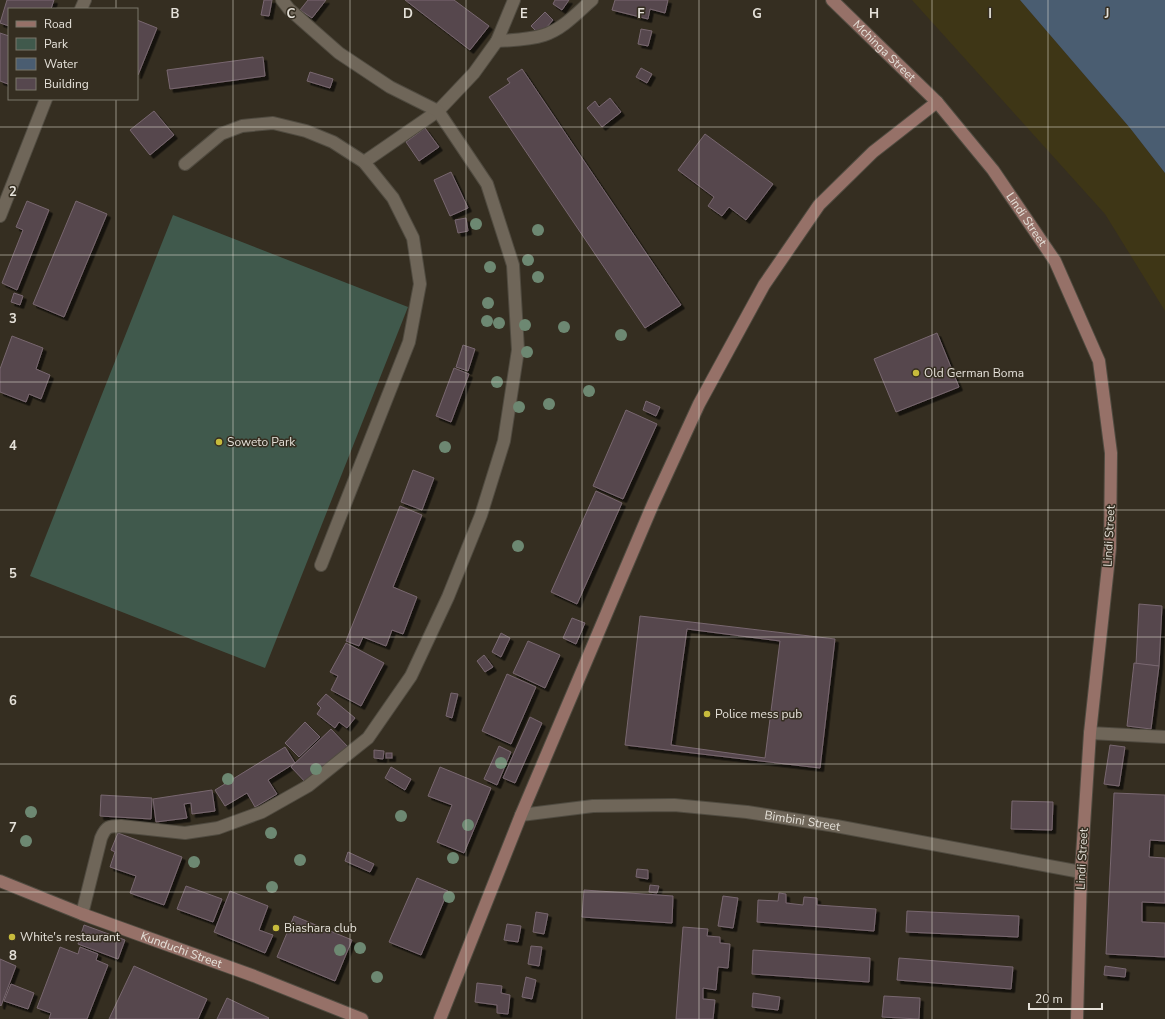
<svg xmlns="http://www.w3.org/2000/svg" width="1165" height="1019" viewBox="0 0 1165 1019" font-family="'Nunito Sans',sans-serif">
<style>
.green{fill:#40594c}
.sand{fill:#3e3616}
.water{fill:#4a5d71}
.building{fill:#56474e;stroke:#78676f;fill-rule:evenodd;filter:url(#shadow)}
.lines{fill:none;stroke-linecap:round;stroke-linejoin:round}
.lane-casing{stroke:#504b40;stroke-width:14}
.street-casing{stroke:#504b40;stroke-width:14}
.secondary-casing{stroke:#504b40;stroke-width:14}
.lane{stroke:#6f6659;stroke-width:12}
.street{stroke:#6f6659;stroke-width:12}
.secondary{stroke:#967168;stroke-width:12}
.tree{fill:#6d8872}
.grid{fill:none;stroke:#e5e1d9;stroke-width:1;stroke-opacity:0.55}
.poi-dot{fill:#c7bb3c;stroke:#352e21;stroke-width:1.5}
.labels{text-anchor:middle;dominant-baseline:central;stroke-width:3;stroke-linejoin:round;paint-order:stroke}
.street-label{font-size:12px;fill:#e5e1d9;stroke:#352e21}
.poi-label{font-size:12px;fill:#e5e1d9;stroke:#352e21;text-anchor:start}
.grid-label{font-size:13px;text-anchor:middle;font-weight:bold;fill:#e5e1d9;stroke:#352e21;stroke-width:3;stroke-linejoin:round;paint-order:stroke}
</style>
<defs>
<filter id="shadow"><feDropShadow dx="3.5" dy="3.5" stdDeviation="0" flood-color="#0009"/></filter>
</defs>
<rect width="100%" height="100%" fill="#352e21"/>
<path class="green" d="M173,215L408,307L265,668L30,576Z"/>
<path class="sand" d="M912,0H1020L1130,128L1165,173V311L1105,214Z"/>
<path class="water" d="M1020,0H1165V173L1130,128Z"/>
<g class="building">
<path d="M7,0H54L51,9H9V26L0,23Z"/>
<path d="M264,0H272L269,16L261,15Z"/>
<path d="M308,0H326L312,18L300,10Z"/>
<path d="M405,0H454L489,26L470,50Z"/>
<path d="M555,0H569L562,10L553,4Z"/>
<path d="M615,0H668L665,13L650,9L648,19L612,10Z"/>
<path d="M545,12L553,20L540,35L531,26Z"/>
<path d="M137,20L157,28L138,75H137Z"/>
<path d="M641,29L652,31L648,46L638,44Z"/>
<path d="M0,33L9,36V81L8,84L0,81Z"/>
<path d="M263,57L265,76L170,89L167,70Z"/>
<path d="M641,68L652,74L647,83L636,77Z"/>
<path d="M522,69L681,305L645,328L489,97L510,83L507,79Z"/>
<path d="M310,72L333,79L330,88L307,81Z"/>
<path d="M610,98L621,112L602,127L587,108L595,101L599,107Z"/>
<path d="M154,111L174,135L150,155L130,130Z"/>
<path d="M425,128L439,147L419,161L406,142Z"/>
<path d="M705,134L773,184L746,220L729,207L722,216L708,206L714,197L678,170Z"/>
<path d="M451,172L468,208L450,216L434,180Z"/>
<path d="M27,201L49,210L17,290L2,283L23,230L16,227Z"/>
<path d="M76,201L107,214L64,317L33,304Z"/>
<path d="M466,218L468,231L458,233L455,220Z"/>
<path d="M14,293L23,296L20,305L11,302Z"/>
<path d="M937,333L959,387L896,412L874,359Z"/>
<path d="M12,336L43,348L36,369L50,375L41,399L29,394L26,402L0,392V369Z"/>
<path d="M463,345L475,349L468,371L456,367Z"/>
<path d="M454,368L469,374L451,422L436,416Z"/>
<path d="M646,401L660,407L656,416L643,410Z"/>
<path d="M626,410L657,424L623,499L593,486Z"/>
<path d="M413,470L434,478L422,510L401,502Z"/>
<path d="M596,491L622,503L577,604L551,592Z"/>
<path d="M400,506L422,515L393,587L417,597L403,634L392,630L386,646L363,637L359,646L346,641Z"/>
<path d="M1139,604L1162,606L1159,666L1136,664Z"/>
<path d="M640,616L835,639L820,768L625,745ZM687,629L780,641L765,758L671,745Z"/>
<path d="M572,618L585,623L576,644L563,638Z"/>
<path d="M501,633L510,638L501,657L492,652Z"/>
<path d="M528,641L560,655L545,688L513,673Z"/>
<path d="M346,643L384,663L361,706L331,690L338,676L330,672Z"/>
<path d="M484,655L493,667L485,672L477,661Z"/>
<path d="M1134,663L1159,666L1151,729L1127,726Z"/>
<path d="M507,674L536,687L511,744L482,731Z"/>
<path d="M451,693L458,694L452,718L446,716Z"/>
<path d="M326,694L355,718L347,728L339,722L335,728L317,714L321,708L317,704Z"/>
<path d="M530,717L542,723L515,783L503,778Z"/>
<path d="M305,722L320,737L299,757L285,743Z"/>
<path d="M331,729L348,747L308,785L291,767Z"/>
<path d="M1110,745L1125,747L1119,786L1104,784Z"/>
<path d="M499,746L511,752L497,785L484,779Z"/>
<path d="M285,747L295,763L268,780L277,794L255,807L247,793L225,806L215,790Z"/>
<path d="M374,750L384,751L383,759L374,758Z"/>
<rect x="386" y="753" width="6" height="5"/>
<path d="M391,767L411,779L405,790L385,778Z"/>
<path d="M440,767L491,788L464,853L437,842L452,805L428,796Z"/>
<path d="M212,790L215,811L192,814L191,803L184,804L187,818L156,822L153,799Z"/>
<path d="M1114,793L1165,795V841L1150,840L1149,857L1165,858V903L1142,902V922L1165,923V957L1106,954Z"/>
<path d="M101,795L152,798L151,819L100,816Z"/>
<path d="M1012,801L1053,802L1052,830L1011,829Z"/>
<path d="M118,833L182,857L164,905L130,893L136,876L110,867L115,852L111,850Z"/>
<path d="M348,852L374,864L370,872L345,861Z"/>
<path d="M637,869L648,870V879L636,877Z"/>
<path d="M417,878L448,891L421,955L389,942Z"/>
<path d="M650,885L659,886L657,893L649,892Z"/>
<path d="M186,886L222,899L213,922L177,909Z"/>
<path d="M584,890L673,896L672,923L582,917Z"/>
<path d="M230,891L268,906L259,930L273,935L265,953L214,932Z"/>
<path d="M779,893L786,894V903L803,905L804,897L817,898V905L876,909L874,931L757,922L758,900L778,901Z"/>
<path d="M723,896L738,898L733,928L718,926Z"/>
<path d="M907,911L1019,916L1018,937L906,932Z"/>
<path d="M536,912L548,914L544,934L533,932Z"/>
<path d="M294,916L352,940L335,981L277,957Z"/>
<path d="M507,924L521,926L518,942L504,940Z"/>
<path d="M84,925L125,940L118,959L78,944Z"/>
<path d="M683,927L708,929L707,936L720,937V943L730,944L728,968L718,967L716,990L703,988V999L715,1000L713,1019H676Z"/>
<path d="M531,946L542,947L539,966L528,964Z"/>
<path d="M60,947L78,954L80,947L98,954L96,960L108,965L87,1019H49L51,1013L37,1008Z"/>
<path d="M753,950L870,958L869,982L752,974Z"/>
<path d="M899,958L1013,967L1011,989L897,980Z"/>
<path d="M0,959L16,966L1,1006L0,1005Z"/>
<path d="M134,966L207,999L198,1019H109Z"/>
<path d="M1105,966L1126,969L1125,977L1104,975Z"/>
<path d="M526,977L536,980L532,999L522,997Z"/>
<path d="M477,983L502,986L501,993L510,995L508,1014L497,1013V1005L475,1002Z"/>
<path d="M11,984L34,993L28,1009L4,1001Z"/>
<path d="M753,993L780,997L778,1010L752,1007Z"/>
<path d="M884,996L920,998L919,1019L882,1017Z"/>
<path d="M227,998L269,1018L268,1019H217Z"/>
</g>
<g class="lines">
<defs>
<g id="lane">
<path d="M497,41C513,40 529,40 544,35C563,29 578,12 592,0"/>
<path d="M364,162L438,111L474,73L497,41L514,0"/>
<path d="M185,164L221,134L242,126L273,123L306,131L333,142L364,162L393,198L413,238L420,284L409,342L321,565"/>
<path d="M1090,733L1165,737"/>
<path d="M82,914L101,838C106,826 109,826 121,826L185,833L218,828L262,812L308,786L368,738L411,676L448,597L481,515L504,441L518,350L513,265L487,184L438,111L390,87L339,53L289,9L282,0"/>
</g>
<g id="street">
<path d="M81,9L85,0"/>
<path d="M0,216L46,99"/>
<path id="s1" d="M521,815L593,806L674,805L747,812L836,826L1081,872"/>
</g>
<g id="secondary">
<path id="s2" d="M832,0L937,102L993,170L1055,261L1099,361L1111,453L1110,548L1090,733L1081,872L1077,1019"/>
<path id="s3" d="M0,881L82,914L254,976L362,1019"/>
<path d="M440,1019L521,815L616,591L653,504L699,404L764,285L819,205L873,152L937,102"/>
</g>
</defs>
<use href="#lane" class="lane-casing"/>
<use href="#street" class="street-casing"/>
<use href="#secondary" class="secondary-casing"/>
<use href="#lane" class="lane"/>
<use href="#street" class="street"/>
<use href="#secondary" class="secondary"/>
</g>
<g class="tree">
<circle cx="476" cy="224" r="6"/>
<circle cx="538" cy="230" r="6"/>
<circle cx="528" cy="260" r="6"/>
<circle cx="490" cy="267" r="6"/>
<circle cx="538" cy="277" r="6"/>
<circle cx="488" cy="303" r="6"/>
<circle cx="487" cy="321" r="6"/>
<circle cx="499" cy="323" r="6"/>
<circle cx="525" cy="325" r="6"/>
<circle cx="564" cy="327" r="6"/>
<circle cx="621" cy="335" r="6"/>
<circle cx="527" cy="352" r="6"/>
<circle cx="497" cy="382" r="6"/>
<circle cx="589" cy="391" r="6"/>
<circle cx="549" cy="404" r="6"/>
<circle cx="519" cy="407" r="6"/>
<circle cx="445" cy="447" r="6"/>
<circle cx="518" cy="546" r="6"/>
<circle cx="501" cy="763" r="6"/>
<circle cx="316" cy="769" r="6"/>
<circle cx="228" cy="779" r="6"/>
<circle cx="31" cy="812" r="6"/>
<circle cx="401" cy="816" r="6"/>
<circle cx="468" cy="825" r="6"/>
<circle cx="271" cy="833" r="6"/>
<circle cx="26" cy="841" r="6"/>
<circle cx="453" cy="858" r="6"/>
<circle cx="300" cy="860" r="6"/>
<circle cx="194" cy="862" r="6"/>
<circle cx="272" cy="887" r="6"/>
<circle cx="449" cy="897" r="6"/>
<circle cx="360" cy="948" r="6"/>
<circle cx="340" cy="950" r="6"/>
<circle cx="377" cy="977" r="6"/>
</g>
<path class="grid" d="M116,0V9M233,0V1019M350,0V1019M466,0V1019M582,0V1019M699,0V1019M816,0V1019M932,0V1019M1048,0V1019M116,99V1019M0,127H1165M0,255H1165M0,382H1165M0,510H1165M0,637H1165M0,764H1165M0,892H1165"/>
<g class="poi-dot">
<circle cx="916" cy="373" r="4"/>
<circle cx="219" cy="442" r="4"/>
<circle cx="707" cy="714" r="4"/>
<circle cx="276" cy="928" r="4"/>
<circle cx="12" cy="937" r="4"/>
</g>
<g class="labels">
<g class="street-label">
<text stroke="none"><textPath href="#s2" startOffset="73">Mchinga Street</textPath></text>
<text stroke="none"><textPath href="#s2" startOffset="294">Lindi Street</textPath></text>
<text transform="translate(1109 536) rotate(-87)">Lindi Street</text>
<text stroke="none"><textPath href="#s1" startOffset="283">Bimbini Street</textPath></text>
<text transform="translate(1082 859) rotate(-87)">Lindi Street</text>
<text stroke="none"><textPath href="#s3" startOffset="194">Kunduchi Street</textPath></text>
</g>
<g class="poi-label">
<text x="924" y="373">Old German Boma</text>
<text x="227" y="442">Soweto Park</text>
<text x="715" y="714">Police mess pub</text>
<text x="284" y="928">Biashara club</text>
<text x="20" y="937">White's restaurant</text>
</g>
</g>
<g class="grid-label">
<text x="175" y="18">B</text>
<text x="291" y="18">C</text>
<text x="408" y="18">D</text>
<text x="524" y="18">E</text>
<text x="641" y="18">F</text>
<text x="757" y="18">G</text>
<text x="874" y="18">H</text>
<text x="990" y="18">I</text>
<text x="1107" y="18">J</text>
<text x="13" y="196">2</text>
<text x="13" y="323">3</text>
<text x="13" y="450">4</text>
<text x="13" y="578">5</text>
<text x="13" y="705">6</text>
<text x="13" y="832">7</text>
<text x="13" y="960">8</text>
</g>
<rect x="8" y="8" width="130" height="92" fill="#352e21" stroke="#7b766b"/>
<rect x="16" y="21" width="20" height="6" fill="#967168" stroke="#7b766b"/>
<text x="44" y="28" font-size="12" fill="#e5e1d9">Road</text>
<rect x="16" y="38" width="20" height="12" fill="#40594c" stroke="#7b766b"/>
<text x="44" y="48" font-size="12" fill="#e5e1d9">Park</text>
<rect x="16" y="58" width="20" height="12" fill="#4a5d71" stroke="#7b766b"/>
<text x="44" y="68" font-size="12" fill="#e5e1d9">Water</text>
<rect x="16" y="78" width="20" height="12" fill="#56474e" stroke="#7b766b"/>
<text x="44" y="88" font-size="12" fill="#e5e1d9">Building</text>
<path d="M1029 1003v6h73v-6" fill="none" stroke="#e5e1d9" stroke-width="2"/>
<text x="1035" y="1003" font-size="12" fill="#e5e1d9" stroke="#352e21" stroke-width="3" paint-order="stroke">20 m</text>
</svg>
